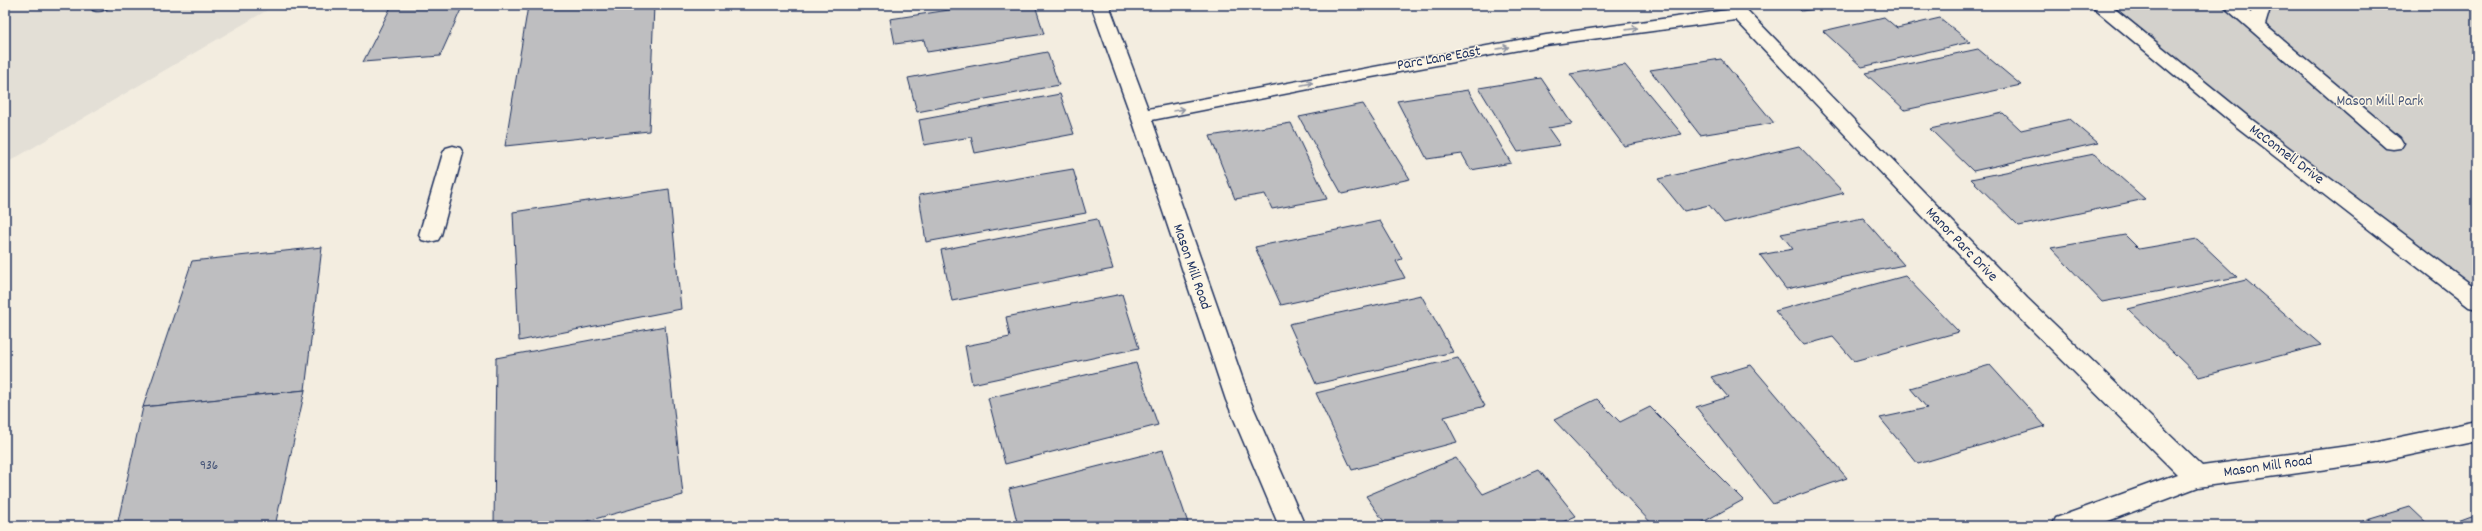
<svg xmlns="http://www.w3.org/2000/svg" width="2482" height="531" viewBox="0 0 2482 531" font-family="Dekko,sans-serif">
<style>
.built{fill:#e3dfd6}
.green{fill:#d3d1cc;stroke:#778095}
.building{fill:#bebec0;stroke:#1b2f5e}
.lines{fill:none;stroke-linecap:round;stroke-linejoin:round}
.lane-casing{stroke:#1b2f5e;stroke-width:3}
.street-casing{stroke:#1b2f5e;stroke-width:3}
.lane{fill:#fcf5e5;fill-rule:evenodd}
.street{fill:#fcf5e5;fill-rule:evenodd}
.oneway{stroke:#8c92a2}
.labels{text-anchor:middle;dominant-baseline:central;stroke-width:3;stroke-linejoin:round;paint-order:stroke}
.number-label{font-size:13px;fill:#445376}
.street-label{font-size:15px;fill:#1b2f5e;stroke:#fcf5e5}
.park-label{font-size:15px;fill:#49587a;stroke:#fcf5e5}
</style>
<rect width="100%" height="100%" fill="#f3ede0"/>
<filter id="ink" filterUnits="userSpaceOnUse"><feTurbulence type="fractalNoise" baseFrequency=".025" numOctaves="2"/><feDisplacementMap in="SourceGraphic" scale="8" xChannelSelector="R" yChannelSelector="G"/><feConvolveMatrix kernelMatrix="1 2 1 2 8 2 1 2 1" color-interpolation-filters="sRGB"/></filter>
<g filter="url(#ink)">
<path class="built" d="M5,5H276L5,164Z"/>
<path class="green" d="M2112,5H2477V307Z"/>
<g class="building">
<path d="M392,5H463L440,56L363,62Z"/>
<path d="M537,5H654L649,131L505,146L528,6Z"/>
<path d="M982,5H1035L1044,34L927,52L924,40L895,44L890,19Z"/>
<path d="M1795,5H1851L1801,11Z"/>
<path d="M1884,17L1897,28L1940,18L1970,42L1862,67L1823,31Z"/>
<path d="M1978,49L2021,85L1905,110L1865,73Z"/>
<path d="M1047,52L1059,85L917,112L908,78Z"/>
<path d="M1721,59L1774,123L1700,135L1650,70Z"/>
<path d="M1625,65L1682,134L1624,146L1570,74Z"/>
<path d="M1541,78L1572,124L1548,128L1560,145L1518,152L1479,88Z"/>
<path d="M1468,90L1511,163L1471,170L1462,154L1427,159L1397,101Z"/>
<path d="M1060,94L1074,134L975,153L971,137L924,145L919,120Z"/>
<path d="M1363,104L1410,179L1342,194L1299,117Z"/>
<path d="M2003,113L2021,130L2070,119L2098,143L1973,171L1930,129Z"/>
<path d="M1291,123L1327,199L1272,209L1265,194L1235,199L1210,136Z"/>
<path d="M1799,146L1844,193L1724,223L1709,205L1684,211L1658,179Z"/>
<path d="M2094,154L2145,199L2019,226L1971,179Z"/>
<path d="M1073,169L1086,213L926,242L919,195Z"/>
<path d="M669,189L681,309L519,341L513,212Z"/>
<path d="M1863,218L1904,265L1786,289L1760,255L1793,249L1781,234Z"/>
<path d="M1097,219L1113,269L952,301L941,250Z"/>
<path d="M1380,221L1402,259L1396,261L1405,278L1281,305L1255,247Z"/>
<path d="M2125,235L2139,249L2197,239L2237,277L2102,302L2051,248Z"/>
<path d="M322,247L305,390L143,407L192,261Z"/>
<path d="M1905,276L1959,332L1854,361L1833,337L1804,345L1775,311Z"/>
<path d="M2246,280L2321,345L2199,377L2128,309Z"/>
<path d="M1122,294L1139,348L972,384L965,346L1010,337L1006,317Z"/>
<path d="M1421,295L1453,352L1316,384L1289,324Z"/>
<path d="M665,326L683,495L569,526H494L496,358Z"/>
<path d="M1458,358L1485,406L1444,417L1457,442L1352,470L1316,393Z"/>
<path d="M1136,363L1158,425L1005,464L988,398Z"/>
<path d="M1751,365L1847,478L1773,504L1696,407L1728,397L1711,377Z"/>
<path d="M1990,365L2045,426L1918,464L1880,418L1927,408L1910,388Z"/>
<path d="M305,390L275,526H117L143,407Z"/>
<path d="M1597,399L1620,422L1650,407L1743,500L1696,526H1654L1554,420Z"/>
<path d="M1163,450L1188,523L1175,526H1018L1009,489Z"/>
<path d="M1456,458L1483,494L1539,470L1576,516L1554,526H1387L1366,496Z"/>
<path d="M2410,507L2430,526H2347Z"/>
<path d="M2477,514V526H2464L2458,521Z"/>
<path d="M668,523V526H644Z"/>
</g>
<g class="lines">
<defs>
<g id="lane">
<path d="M91,5H110C105,11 100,12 93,10Z"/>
<path d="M2222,5H2242L2251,13L2253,5H2271L2265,25L2400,138L2403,143L2400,148L2393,149L2386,148Z"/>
<path d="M453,146L460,148L463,153L441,235L438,240L430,242L422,240L419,235L443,153L446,148Z"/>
</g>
<g id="street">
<path d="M1091,5H1109L1148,109L1546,35L1727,10L1723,5H1742L2027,298L2202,466L2377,442L2477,421V441L2377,462L2198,487L2095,526H2052L2056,518L2177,474L2011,309L1736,20L1546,45L1350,81L1152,120L1250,400L1305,526H1279L1226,400L1131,116Z"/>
<path d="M2090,5H2110L2251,119L2477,289V309L2469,307L2237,127Z"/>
</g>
</defs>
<use href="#lane" class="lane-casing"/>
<use href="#street" class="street-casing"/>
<use href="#lane" class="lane"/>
<use href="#street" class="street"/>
</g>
<defs><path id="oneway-shaft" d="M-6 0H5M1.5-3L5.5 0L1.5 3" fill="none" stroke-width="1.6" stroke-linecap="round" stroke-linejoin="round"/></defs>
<g class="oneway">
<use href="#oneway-shaft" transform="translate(1632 29) rotate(-8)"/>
<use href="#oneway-shaft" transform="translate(1503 48) rotate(-10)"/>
<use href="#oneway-shaft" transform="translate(1307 84) rotate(-12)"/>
<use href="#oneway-shaft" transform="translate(1179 110) rotate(-10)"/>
</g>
</g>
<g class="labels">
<g class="number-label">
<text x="209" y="466">936</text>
</g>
<g class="street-label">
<text transform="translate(1439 59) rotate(-10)">Parc Lane East</text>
<text transform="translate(2286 155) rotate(37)">McConnell Drive</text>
<text transform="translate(1961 245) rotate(46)">Manor Parc Drive</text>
<text transform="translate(1191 267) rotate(71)">Mason Mill Road</text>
<text transform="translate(2268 467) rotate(-8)">Mason Mill Road</text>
</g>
<g class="park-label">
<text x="2380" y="102">Mason Mill Park</text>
</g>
</g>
<rect width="2482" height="531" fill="none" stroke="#fcf5e5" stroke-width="20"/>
<rect x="10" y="10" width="2462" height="511" fill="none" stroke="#1b2f5e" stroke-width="1.5" filter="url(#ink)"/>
</svg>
